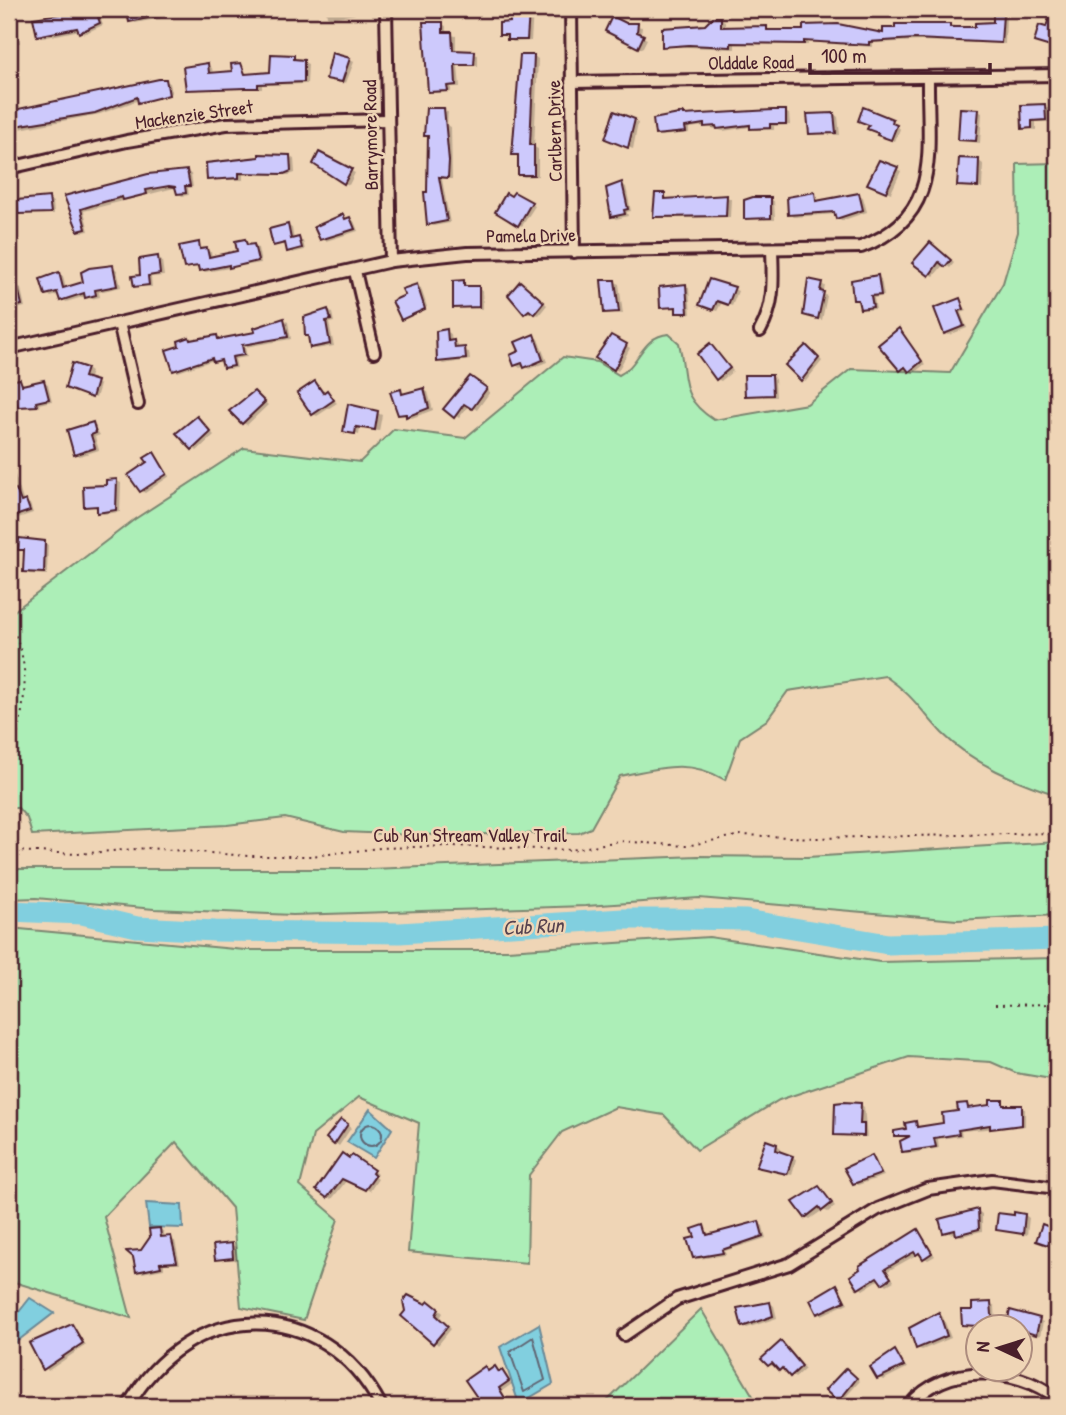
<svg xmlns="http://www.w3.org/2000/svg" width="1066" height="1415" viewBox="0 0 1066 1415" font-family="'Patrick Hand',sans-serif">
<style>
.green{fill:#aceeb7;stroke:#7b8671;stroke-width:2}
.water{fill:#81cfdf;stroke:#6b8997;stroke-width:2}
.shadow{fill:#0003}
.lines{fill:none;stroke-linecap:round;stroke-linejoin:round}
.shore{stroke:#606573;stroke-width:2}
.river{stroke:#81cfdf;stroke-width:21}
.building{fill:#cdc9fc;stroke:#4a1f2b;stroke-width:2}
.minor-casing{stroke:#4a1f2b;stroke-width:16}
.path{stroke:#4a1f2b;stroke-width:2;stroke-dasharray:2 5;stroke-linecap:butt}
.minor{stroke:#efd5b6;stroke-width:10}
.labels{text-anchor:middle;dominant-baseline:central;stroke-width:5;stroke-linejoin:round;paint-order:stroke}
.street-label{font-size:19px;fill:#4a1f2b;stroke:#efd5b6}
.water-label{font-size:21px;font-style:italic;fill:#55424f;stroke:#efd5b6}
</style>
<rect width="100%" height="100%" fill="#efd5b6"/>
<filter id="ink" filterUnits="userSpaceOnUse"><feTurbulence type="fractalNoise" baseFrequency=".0143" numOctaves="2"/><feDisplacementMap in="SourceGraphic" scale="14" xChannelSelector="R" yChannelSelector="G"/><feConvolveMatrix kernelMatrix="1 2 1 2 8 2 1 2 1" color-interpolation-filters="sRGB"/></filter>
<g filter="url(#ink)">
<g class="green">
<path d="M1057,163V795C1017,782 973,764 942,733C920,710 914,696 885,676L788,691L767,720L740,738L725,780C690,758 659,768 620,776L591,828L579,833L413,835L344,832L285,818L227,825L32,835L27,818L18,808H9V615L135,519L244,448L360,462L394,429L465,438L563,357L597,362L619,375C640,365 641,336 669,334L679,343C688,381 678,396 714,420L807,404L851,369L950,373L1003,283L1018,232L1017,164Z"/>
<path d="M1057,842V915L957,920L699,898L586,906L293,915L154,909L36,898L9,899V869H370L698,856L807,857Z"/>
<path d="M9,928L245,950H507L709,937L880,962L1057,958V1080L1016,1073L991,1062L909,1057L779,1100L697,1150L664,1115L616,1107L562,1132L529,1175L527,1263L408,1252L419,1123L359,1097L313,1135L300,1186L338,1219L304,1320L241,1307L232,1208L176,1142L104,1217L131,1318L14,1282L9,1297Z"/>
<path d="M701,1309L759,1406H602Z"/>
</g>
<g class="water">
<path d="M370,1109L392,1129L374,1158L347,1142Z"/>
<path d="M146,1203L182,1205L183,1228L149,1227Z"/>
<path d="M30,1298L54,1313L15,1343L11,1322Z"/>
<path d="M539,1324L553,1384L519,1404L500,1347Z"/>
</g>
<g class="shadow">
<path d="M72,9H160L162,18L135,23L130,16L125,17L120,13L101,20L103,25L84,34L80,30L43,38L38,35L74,14Z"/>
<path d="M326,9H354L355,14L331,18L327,16Z"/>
<path d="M512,9H533L531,41L513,42L501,34L511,24Z"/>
<path d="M1002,16L1006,18L1005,44L921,41L873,43V47L808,42V45L735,44V49L664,46L721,19L725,21V29L767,28L771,32L885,35L949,25L976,29L994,23Z"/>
<path d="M13,23L17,25L20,43L9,44V24Z"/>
<path d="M442,24L446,26V34L456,36V52L478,55V66H458L460,87H451V92L434,93L430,91Z"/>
<path d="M626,24L642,27L641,36L647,39L642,49L608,30Z"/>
<path d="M534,56L538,59L534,147L538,149V176L524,177L520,174L519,156L513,154L515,112L520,100L519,69Z"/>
<path d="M293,57L308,64L307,84L262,85V89H187L208,65L212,68L213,74L234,73L241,65L248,76L272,74Z"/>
<path d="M349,59L354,62L346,83L332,80Z"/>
<path d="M165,81L170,83L172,93L139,100L100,114L9,131V109L16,111Z"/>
<path d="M1045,106L1049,109L1050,122H1036V130L1024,128Z"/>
<path d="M428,110L448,112L447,125L451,127L452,179H442L450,223L433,226L429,223L427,212Z"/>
<path d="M978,111L982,113L980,143L964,141L960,139Z"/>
<path d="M785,112L789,114L790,125L774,126V130H756L750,127L723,131L705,126L689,128V133L661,136L657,134L684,114Z"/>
<path d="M834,114L838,117L840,135L811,133Z"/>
<path d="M892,120L900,129L895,141L883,137Z"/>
<path d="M634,121L638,123L633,149L611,141Z"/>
<path d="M319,155L355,173L349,185L329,175L331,171Z"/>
<path d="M290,157L294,159L295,173L289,175L243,174V180L209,179Z"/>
<path d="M979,161L983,164L982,188L959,185Z"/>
<path d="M880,162L901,171L891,193L873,185Z"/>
<path d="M187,172L191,174L193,187L188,188L189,195L182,196L174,188L84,211L89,231L83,232L79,230L67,197Z"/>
<path d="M622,184L626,187L631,211L627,212L628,216L616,219L612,216Z"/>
<path d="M515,194L535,206L522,226L497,211Z"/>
<path d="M815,194L819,202L859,195L863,197L867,212L841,221L836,214L794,217L790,214Z"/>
<path d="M665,195L669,201L727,197L731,199L730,217L658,218L654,216Z"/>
<path d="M48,199L53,202L54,214L20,213Z"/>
<path d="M770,199L774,201L775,220L745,218Z"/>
<path d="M9,215L12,228L9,229Z"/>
<path d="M343,216L354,221L358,231L326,241L321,239Z"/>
<path d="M288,226L292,228L294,240L303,241L305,250L292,253L287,245H274Z"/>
<path d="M245,241L258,248L261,263L205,272L200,268L185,267L198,244L203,250L211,252L212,258L239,252Z"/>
<path d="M935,246L954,263L950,268L944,264L934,276L930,274Z"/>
<path d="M158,258L162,261L164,276L151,277L152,287L135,286Z"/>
<path d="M113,267L117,270L121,287L99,292L100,297L91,299L86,296L66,302L60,294L51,297L47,294L58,274L63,276L66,289L85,283Z"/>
<path d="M877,277L881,279L884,296L874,298L876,309L866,310L855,299Z"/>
<path d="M464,282L468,288L482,290L483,309L455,307Z"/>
<path d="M615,282L619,284L623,314L606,312Z"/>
<path d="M821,284L825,286L823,294L827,296L822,320L809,316Z"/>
<path d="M524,285L547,305L539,315L525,313Z"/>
<path d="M17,286L21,289L25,307L12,310L13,316L9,317V288Z"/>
<path d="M417,286L421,288L427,307L403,317L407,296Z"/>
<path d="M685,286L689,288L691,314L682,315L678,308L662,307Z"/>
<path d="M734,289L738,291L732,306L722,302L717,311L705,307Z"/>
<path d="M960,300L967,311L961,313L967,328L949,335L945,333Z"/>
<path d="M328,311L332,313L334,322L329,323L334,346L316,349L312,347Z"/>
<path d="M284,320L288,322L291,339L245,347L247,357L235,359L237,368L228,369L223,362L214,360L178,372L174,369L181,347L189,339L193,341L217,337L222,340L257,333Z"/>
<path d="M899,330L925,364L914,373L901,369Z"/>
<path d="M446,331L451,334L452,342L458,344V350L469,352L470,360L443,364L439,361Z"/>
<path d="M534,336L538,339L547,362L529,369L525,366L520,368L516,365Z"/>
<path d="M612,337L630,348L618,371L597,358Z"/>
<path d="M710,346L733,371L721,381L717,379Z"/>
<path d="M810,350L822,361L806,381L802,379Z"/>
<path d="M87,369L91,372L88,380L100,385L96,398L69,388Z"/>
<path d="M771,376L775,379L776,397L747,395Z"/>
<path d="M474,380L490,392L477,410L469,405L459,418L445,409Z"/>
<path d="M20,381L25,386L44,382L48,384L52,401L39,404L40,407L19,406Z"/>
<path d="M315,383L337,403L317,416L313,414Z"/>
<path d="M424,390L428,392L433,410L412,418L399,414L401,391L405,393Z"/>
<path d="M258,396L268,405L247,425L243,423Z"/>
<path d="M377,413L382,415L379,431L360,428L359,435L345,431Z"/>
<path d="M197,418L214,435L197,451L193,448Z"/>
<path d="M92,423L100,435L95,437L99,450L80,456L76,454Z"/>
<path d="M154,454L170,476L145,493L141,491Z"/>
<path d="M9,456L24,503L30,504L33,513L9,521Z"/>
<path d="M117,481L121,483L120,512L103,514L99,508L86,506Z"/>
<path d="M44,542L48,545L47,575L29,574L25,571V552L20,549Z"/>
<path d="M1003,1102L1007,1106L1025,1109V1126L961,1131L962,1136L938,1139L939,1148L908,1154L904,1151L911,1138L896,1135L908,1131L915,1123L920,1129L945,1124L967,1105L972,1110Z"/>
<path d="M860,1104L864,1107L867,1137L836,1134Z"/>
<path d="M341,1121L351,1128L339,1146L329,1138Z"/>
<path d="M777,1145L781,1148L780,1153L796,1159L792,1175L762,1168Z"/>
<path d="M872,1157L884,1176L858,1185L854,1182Z"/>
<path d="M356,1159L377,1174L375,1177L378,1179L370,1191L347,1180L332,1199L319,1190L350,1160Z"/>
<path d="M819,1188L835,1206L828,1212L823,1210L810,1219L806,1217Z"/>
<path d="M978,1211L982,1214V1231L962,1236L944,1232Z"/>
<path d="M1025,1215L1029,1218L1027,1235L998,1229Z"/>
<path d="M759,1223L763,1226L766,1238L725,1251L726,1255L699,1259L694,1257L697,1238L704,1227L710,1236Z"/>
<path d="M160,1229L164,1232L165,1239L175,1241L180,1264H164V1269L142,1273L138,1271L135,1256Z"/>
<path d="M918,1231L935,1256L928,1260L918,1254L888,1271L894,1281L887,1285L880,1279L863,1290L859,1287Z"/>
<path d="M232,1245L236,1247L237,1260L216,1259Z"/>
<path d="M837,1286L848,1303L822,1315L818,1313Z"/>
<path d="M770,1303L774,1306L777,1318L747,1328L743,1325Z"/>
<path d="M991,1304L995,1306L996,1328L964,1324L974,1311Z"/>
<path d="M434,1305L443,1313L440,1318L451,1329L438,1345L406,1312Z"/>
<path d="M939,1314L943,1317L951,1338L922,1350L917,1348Z"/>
<path d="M1039,1320L1043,1322L1040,1336L1008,1326Z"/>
<path d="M72,1326L86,1345L48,1371L31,1343Z"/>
<path d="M781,1344L805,1369L795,1378L786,1370L769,1365Z"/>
<path d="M895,1352L907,1368L883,1380L879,1378Z"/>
<path d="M495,1368L512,1384L502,1391L510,1406H480L484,1404L485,1369L490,1371Z"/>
<path d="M850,1373L860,1381L842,1401L837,1398Z"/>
</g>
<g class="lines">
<g class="shore">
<circle cx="371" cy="1135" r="11"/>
<path d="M533,1337L545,1380L524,1392L510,1352Z"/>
</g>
<path class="river" d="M9,911L82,914L137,927L215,931L400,933L623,919H682L746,920L888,944L1057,939"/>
</g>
<g class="building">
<path d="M70,9H118V10L98,17L100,23L79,33L77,28L37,36L33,18L72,12Z"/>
<path d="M126,9H172V13L129,22Z"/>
<path d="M1052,9H1057V49L1034,42L1039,25L1046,27Z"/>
<path d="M529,12L527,40H507V35H499V23L510,22L509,13Z"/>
<path d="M993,13L1003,14L1001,43L915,39L869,42V45L804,41V44L731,43V47L689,45L662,47V28L705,25L713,17H721V27L767,26V30H803V25L838,24L883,33V28H895V24H950V27H975V23L993,22Z"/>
<path d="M612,16L626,23H638L637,32L644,35L638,48L605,31Z"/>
<path d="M423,22H443V32H452L453,50L475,51L474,65H455L456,85L447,86L448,91L428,92Z"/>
<path d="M332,53L350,58L342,82L326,79Z"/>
<path d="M271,54L294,55V59L304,60V82L258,84V88H246L186,90L183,67L208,63L209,73L232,71L231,64L241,63L245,74L270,72Z"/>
<path d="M520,55H534L530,145H534V175H518V155H512Z"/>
<path d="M159,79H166L169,95L138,103L137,97L95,113L9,127V111Z"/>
<path d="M1045,104L1046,120L1032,121V128L1022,129L1021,105Z"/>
<path d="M863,107L893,119L892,123L897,125L891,140L877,135L878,133L867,129L869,125L858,121Z"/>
<path d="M426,108H444L449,161L448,178L439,177L447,221L427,225L424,192H427L428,136H424Z"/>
<path d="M960,108L979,109L976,141L958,140Z"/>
<path d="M773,110H786V124H770V128L750,129V125L717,129L716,126L704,127V124L685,127L686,132L655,135L653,119L684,113V115Z"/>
<path d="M614,111L635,119L628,148L605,139Z"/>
<path d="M834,113L836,133L809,134L807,114Z"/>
<path d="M319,152L352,169L344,184L313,164Z"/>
<path d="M259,154L290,155L291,171L284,174L239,173V178L207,180L206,163L259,157Z"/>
<path d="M959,158L979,159L978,187L957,186Z"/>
<path d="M879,160L898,167L886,192L867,184Z"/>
<path d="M187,170L190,186H185L186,193L177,194L175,187L169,186L146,190L147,194L123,200L122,197L100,203L81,209L86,229L78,231L64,196L148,174Z"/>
<path d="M622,182L628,209L624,210L625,214L611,217L606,188Z"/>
<path d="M514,192L532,202L518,226L495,212L506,193L511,196Z"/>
<path d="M815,192L816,201L859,193L863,210L836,219L834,212L788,215L787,197Z"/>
<path d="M655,193H665V199L727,195L726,216L653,217Z"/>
<path d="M49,197L51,213L18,214L17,200Z"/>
<path d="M753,197H771V218L744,219V200Z"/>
<path d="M343,214L345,219L350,217L355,229L320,240L314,227Z"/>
<path d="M288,224L291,239L299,237L302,248L287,252L285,243L273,246L269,229Z"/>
<path d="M245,239L247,245L254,244L258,261L229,268V265L199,271L198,266L184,268L179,246L199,242L200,249L207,248L209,257L237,251L235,241Z"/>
<path d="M930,242L951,260L945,267L939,262L929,276L912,263Z"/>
<path d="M158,256L160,274L148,276L149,285L134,287L132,276L140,275L139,259Z"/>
<path d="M113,265L117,286L95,290L96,295L85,298L84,293L60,301L57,292L45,295L40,279L59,272L63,288L83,282L81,272L89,268Z"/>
<path d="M878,275L881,295L871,296L873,307L860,309L858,300H853L851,280Z"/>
<path d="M709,279L735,287L728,305L717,301L713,310L699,305Z"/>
<path d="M808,279L822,282L820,291L824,292L818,319L803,315Z"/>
<path d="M464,280V286H479V307L453,308V281Z"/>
<path d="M601,280H615L619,312L604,313Z"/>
<path d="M520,281L544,302L534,314L529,310L524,314L508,295Z"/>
<path d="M17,284L22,305L9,308V286Z"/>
<path d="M417,284L425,309L401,320L392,301L405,295L402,289Z"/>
<path d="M686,284L688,313H676V307L660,308L659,287Z"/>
<path d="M960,298L964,309L958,311L964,326L944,334L934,308Z"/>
<path d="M328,309L331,320L326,321L330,344L310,348L308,336H305L304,317Z"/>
<path d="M284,318L288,337L242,345L244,355L232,357L234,366L223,368L221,360L213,362L212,358L173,371L166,350L179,346L178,341L189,337L190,340L217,335L218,339L255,332L254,328Z"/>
<path d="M899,328L922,361L909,372L905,367L900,371L878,345Z"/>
<path d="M447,329L448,341L454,340L455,348L465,347L466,359L437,362L436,331Z"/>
<path d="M534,334L543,360L524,368L522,363L514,366L510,355L519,351L515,342Z"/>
<path d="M611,335L627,344L614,370L595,358Z"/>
<path d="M710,343L730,368L716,380L697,354Z"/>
<path d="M806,345L819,358L801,381L785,365Z"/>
<path d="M72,363L87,368L84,377L97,381L92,398L65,388Z"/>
<path d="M744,375H772L773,395L745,396Z"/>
<path d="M470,376L487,388L472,409L464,404L454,418L443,409Z"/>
<path d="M20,379L22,385L44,380L49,399L36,402L37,406L18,407L9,381Z"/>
<path d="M315,381L323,393L327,390L334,400L312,415L297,393Z"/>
<path d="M424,388L429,408L406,417V414L398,415L390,392L401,389L402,394Z"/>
<path d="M254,391L265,402L242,424L229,411Z"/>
<path d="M348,404L378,411L375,430L356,427L355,434L343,432Z"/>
<path d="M197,416L211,432L192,450L176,433Z"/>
<path d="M93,422L96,433L91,435L95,448L74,455L67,430Z"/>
<path d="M154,452L167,474L140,492L128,475L147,462L144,458Z"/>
<path d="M117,479L116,510L97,513V506L84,507L83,486L106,485V480Z"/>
<path d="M16,489L21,502L26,500L30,511L9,518V491Z"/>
<path d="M19,538L45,541L44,573L23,572L24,550H18Z"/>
<path d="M990,1100H1003V1105H1022V1125L990,1129V1125L958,1130L959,1134L934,1138L936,1147L902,1152L900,1141L910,1136H894V1131L906,1129L905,1123L916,1121L917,1127L943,1123L942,1113L958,1111L957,1104L967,1103L968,1108L990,1105Z"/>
<path d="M843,1102L861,1103L860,1124H864V1136L834,1135L835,1103Z"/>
<path d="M341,1119L348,1124L334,1145L326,1138Z"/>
<path d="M766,1140L777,1144L776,1150L793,1156L787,1174L756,1167Z"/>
<path d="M342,1153L349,1158L352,1155L374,1170L372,1173L375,1176L365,1190L342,1179L327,1198L316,1190Z"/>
<path d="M872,1155L881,1174L853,1184L844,1168Z"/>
<path d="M819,1186L832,1203L822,1211L819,1207L805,1218L793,1202Z"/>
<path d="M978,1209L979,1229L956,1235L955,1230L943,1233L939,1219Z"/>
<path d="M1014,1212L1025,1214L1023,1234L996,1230L998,1213L1014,1215Z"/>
<path d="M759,1221L763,1236L722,1250L723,1253L693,1258L687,1239L695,1237L692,1229L704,1225L707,1235Z"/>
<path d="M1042,1224L1057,1230V1248L1036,1241Z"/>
<path d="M160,1228L161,1237L171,1236L177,1262L160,1263L161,1267L136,1272L133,1257L126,1251L141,1250L150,1237L149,1229Z"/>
<path d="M918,1229L932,1253L923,1259L919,1253L916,1255L914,1252L885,1269L891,1278L882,1284L877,1277L858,1289L850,1276L860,1269L859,1266Z"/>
<path d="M232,1243L233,1258L215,1260L213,1245Z"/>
<path d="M837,1284L845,1301L817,1314L810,1300Z"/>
<path d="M408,1295L426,1304L429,1301L439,1309L436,1315L448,1326L433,1344L401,1316L405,1311L403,1301Z"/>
<path d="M770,1302L773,1316L742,1327L737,1308Z"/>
<path d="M991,1302L993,1327L962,1325L961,1310H972V1303Z"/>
<path d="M1010,1310L1040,1318L1036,1335L1020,1330V1327H1006Z"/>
<path d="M939,1312L947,1336L916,1349L909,1328Z"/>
<path d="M72,1324L83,1343L43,1370L29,1343Z"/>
<path d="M781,1341L802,1366L790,1377L782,1368L779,1371L772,1363L768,1366L761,1359Z"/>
<path d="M895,1350L904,1366L877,1379L870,1367Z"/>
<path d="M485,1366L488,1371L495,1366L499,1372L502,1370L509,1381L499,1388L508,1403L503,1406H483L465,1380Z"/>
<path d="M846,1368L857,1378L838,1402L825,1390Z"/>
</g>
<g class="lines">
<defs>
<g id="minor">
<path d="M386,9L391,261"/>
<path d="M571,9L574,252"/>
<path d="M571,82L1057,75"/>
<path d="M9,168L127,141L226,124L387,120"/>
<path d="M355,271L374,352"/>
<path d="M119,323L138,404"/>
<path d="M760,331C775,304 773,280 772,250"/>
<path d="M9,348L391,261L467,253L861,247C944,216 927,149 928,77"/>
<path d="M624,1335L677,1299L789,1264L878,1209L928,1189L992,1180L1057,1188"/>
<path d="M128,1406C189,1298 322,1294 381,1406"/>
<path d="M909,1406C945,1362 1015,1366 1057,1398"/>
</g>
</defs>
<use href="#minor" class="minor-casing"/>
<g class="path">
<path d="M9,623C37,670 21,719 9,769"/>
<path d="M9,847L16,851L77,854L147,848L248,856H311L380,848L452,846L571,850L619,841L686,846L741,835L815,838L1057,833"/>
<path d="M995,1005L1057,1004"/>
</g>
<use href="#minor" class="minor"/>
</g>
</g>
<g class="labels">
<g class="street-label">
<text transform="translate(751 62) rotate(-1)">Olddale Road</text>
<text transform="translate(194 114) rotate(-8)">Mackenzie Street</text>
<text transform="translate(554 131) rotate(-91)">Carlbern Drive</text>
<text transform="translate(370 135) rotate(-91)">Barrymore Road</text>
<text transform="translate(531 235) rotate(-1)">Pamela Drive</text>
<text x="470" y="835">Cub Run Stream Valley Trail</text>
</g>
<g class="water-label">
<text transform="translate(533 926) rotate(-3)">Cub Run</text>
</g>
</g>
<rect width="1066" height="1415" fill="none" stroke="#efd5b6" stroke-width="35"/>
<rect x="18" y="18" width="1031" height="1380" fill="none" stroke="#4a1f2b" stroke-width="2.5" filter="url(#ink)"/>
<g transform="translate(999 1348) rotate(274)"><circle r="33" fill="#efd5b6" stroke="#ad8c7e" stroke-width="2"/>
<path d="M0-5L12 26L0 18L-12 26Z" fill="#4a1f2b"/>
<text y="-10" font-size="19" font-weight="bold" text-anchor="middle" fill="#4a1f2b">N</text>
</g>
<path d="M810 63v10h180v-10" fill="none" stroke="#4a1f2b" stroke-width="3.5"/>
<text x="821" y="63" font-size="21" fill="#4a1f2b" stroke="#efd5b6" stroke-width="5" paint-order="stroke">100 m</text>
</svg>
